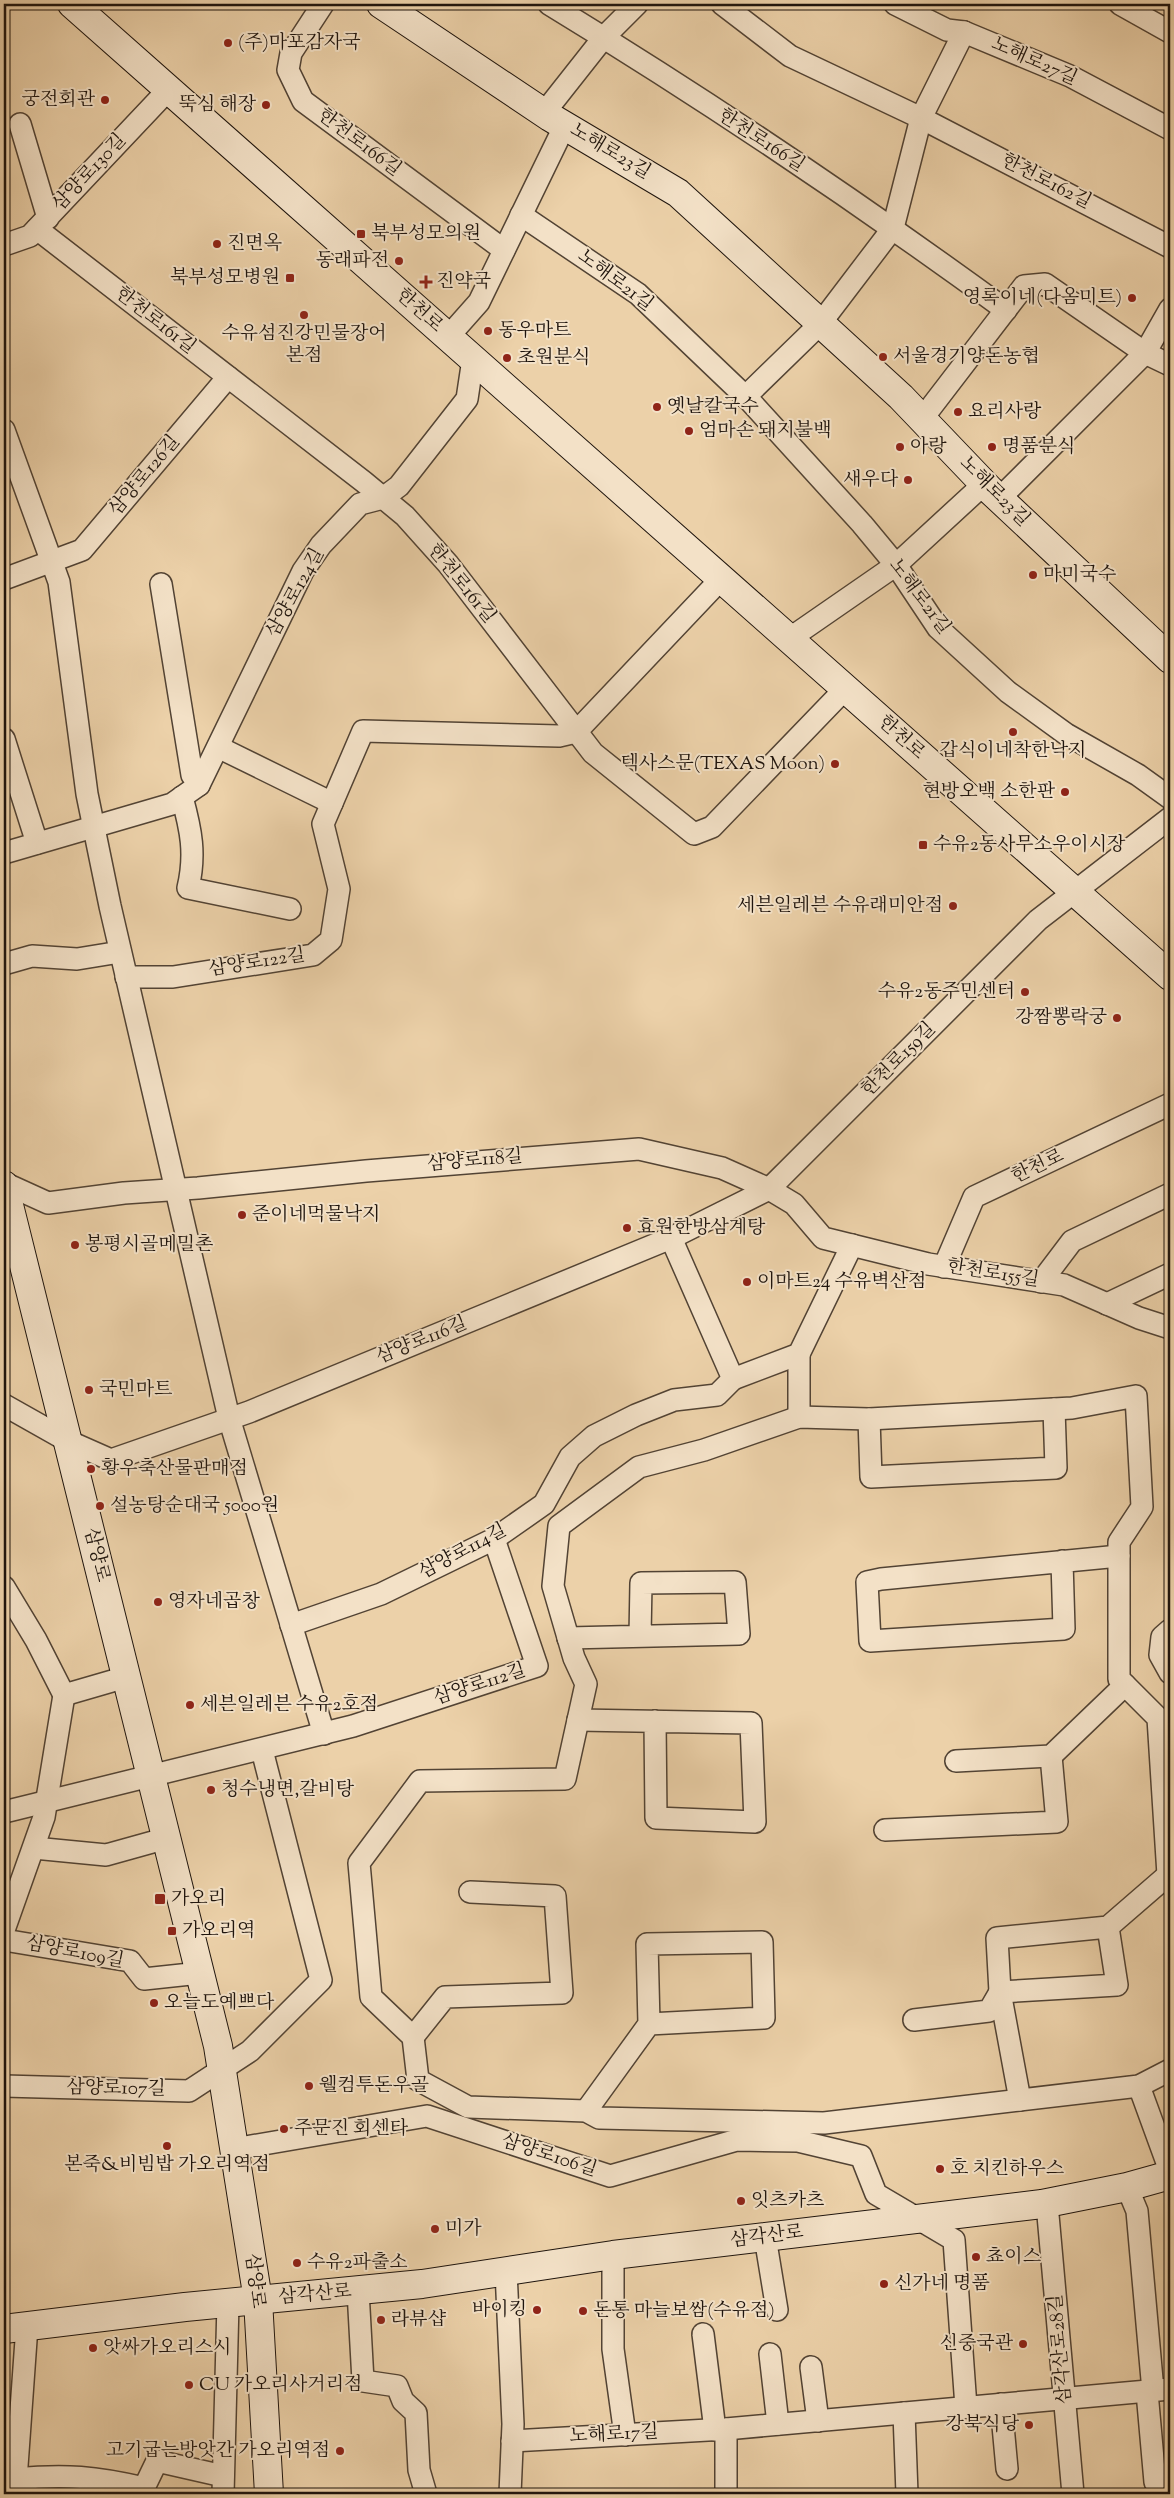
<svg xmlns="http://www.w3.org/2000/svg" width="1174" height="2498" viewBox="0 0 1174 2498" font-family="'Sorts Mill Goudy','Noto Serif KR',serif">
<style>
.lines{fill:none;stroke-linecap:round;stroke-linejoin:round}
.street-casing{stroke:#524334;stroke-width:24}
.secondary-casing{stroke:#1e140d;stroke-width:30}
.street{stroke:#f3e1c7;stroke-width:21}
.secondary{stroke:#f3e1c7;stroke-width:28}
.poi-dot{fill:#8f2418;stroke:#f3e1c7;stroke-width:2}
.labels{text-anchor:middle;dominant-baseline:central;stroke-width:4;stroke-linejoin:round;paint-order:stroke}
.poi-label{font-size:19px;fill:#1e140d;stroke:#f3e1c7;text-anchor:start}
.street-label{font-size:19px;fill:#1e140d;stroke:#f3e1c7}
</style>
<rect width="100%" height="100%" fill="#ecd1a9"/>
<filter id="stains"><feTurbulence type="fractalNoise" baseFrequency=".004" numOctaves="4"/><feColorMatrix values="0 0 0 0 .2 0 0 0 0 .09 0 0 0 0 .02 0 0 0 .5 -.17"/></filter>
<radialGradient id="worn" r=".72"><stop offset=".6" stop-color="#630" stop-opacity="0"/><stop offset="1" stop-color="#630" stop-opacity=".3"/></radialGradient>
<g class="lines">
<defs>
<g id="street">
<path d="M323,4L291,53L288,70L303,101L504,250"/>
<path d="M549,4C705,99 858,202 1006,310"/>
<path d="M722,4L790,56L921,118L1170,247"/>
<path d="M895,4L947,30L964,32L1070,76L1170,129"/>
<path d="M1120,4L1170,32"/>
<path d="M544,113L604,37L637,4"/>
<path d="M20,124L48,218"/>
<path d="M521,215L638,294L749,400L862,524L896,565L938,628L1008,692L1066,734L1138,775L1170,798"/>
<path d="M37,229L364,482L405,516L448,564L593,753L694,834L712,827L845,689"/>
<path d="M4,245L30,236L168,90"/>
<path d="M448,337L479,302L565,125"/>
<path d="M745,397L820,324L893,228L921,118L964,32"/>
<path d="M922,419L1024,286L1045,284L1145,353L1170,365"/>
<path d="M4,430L59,582L87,794L110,906L229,1418L324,1734"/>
<path d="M999,499L1145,353L1170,309"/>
<path d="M4,579L82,550L228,377"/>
<path d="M161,584L192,775L199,785"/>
<path d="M789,639L896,565L984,484"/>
<path d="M4,739L37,843"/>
<path d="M218,747L332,803"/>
<path d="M182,797C191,830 196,854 188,888L290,909"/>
<path d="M4,853L172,804L199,785L303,571L321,545L360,504L383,498L399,486L467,399L473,359"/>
<path d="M4,964L32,956L77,959L120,952"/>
<path d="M126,977H173L313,955L331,940L339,889L323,824L363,731L559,736L576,732L721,579"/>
<path d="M4,1183L48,1203L124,1193L198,1188L366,1171L639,1149L722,1168L769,1189L794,1204L823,1238L928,1264L1064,1285L1139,1318L1170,1328"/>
<path d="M944,1267L974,1197L1170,1104"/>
<path d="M1041,1282L1072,1241L1170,1194"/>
<path d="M1107,1304L1170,1274"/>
<path d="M733,1379L799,1354L852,1245"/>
<path d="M4,1405L68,1441L111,1460L249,1412L671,1238L769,1189L1038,920L1170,818"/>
<path d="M799,1417V1354"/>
<path d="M869,1419L871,1477L1056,1468L1054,1409"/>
<path d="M1062,1561L1064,1629L870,1641L867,1582L881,1579L1119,1556"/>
<path d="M4,1587L36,1640L64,1695L126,1677"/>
<path d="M291,1625L381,1594L494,1539L544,1504L570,1457L594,1436L636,1415L674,1400L717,1395L733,1379L671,1238"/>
<path d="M1170,1630L1162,1637L1160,1655L1170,1673"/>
<path d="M568,1638L739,1634L735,1582L641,1583L640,1636"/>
<path d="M578,1720L751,1723L755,1822L656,1818L655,1721"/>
<path d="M956,1761L1051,1756L1125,1685"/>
<path d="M4,1812L353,1726L537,1666L494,1539"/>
<path d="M885,1830L1057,1822L1051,1756"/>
<path d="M34,1848L106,1855L167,1838"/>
<path d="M1168,1875L1158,1718L1119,1679V1542L1142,1507L1136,1396L1072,1408L869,1419L799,1417L704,1450L639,1467L559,1526L553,1586L574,1658L586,1684L565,1779L420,1781L359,1863L371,1997L413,2037L418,2080L468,2107L586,2111L599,2118L824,2123L1139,2086L1170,2070"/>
<path d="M1108,1927L1117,1985L1000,1992L997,1938L1108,1927L1168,1875"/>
<path d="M4,1930L44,1817L64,1695"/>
<path d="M4,1940L130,1961L144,1979L200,1973"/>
<path d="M1000,1992L1020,2100"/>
<path d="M914,2020L989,2011L1000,1992"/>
<path d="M413,2037L445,1997L562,1993L555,1896L470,1892"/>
<path d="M4,2086L189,2091L250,2051L321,1980L262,1750"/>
<path d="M1139,2086L1170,2171"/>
<path d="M586,2111L649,2024L647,1944L762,1942L764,2018L649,2024"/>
<path d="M234,2149L427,2116L610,2176L737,2140L798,2141L861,2156L876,2194L954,2240L966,2407"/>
<path d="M1127,2187L1137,2211L1153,2391"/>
<path d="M1047,2204L1073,2494"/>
<path d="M765,2237L777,2310"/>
<path d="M613,2255V2349L625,2435"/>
<path d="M506,2271L513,2424L510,2494"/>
<path d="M358,2291L363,2381L397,2386L403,2401L416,2413L419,2470L426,2494"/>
<path d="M703,2334L715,2430"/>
<path d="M770,2354L778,2424"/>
<path d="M811,2367L818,2421"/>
<path d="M1147,2392L1155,2482"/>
<path d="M1001,2404L1007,2469"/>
<path d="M904,2413L907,2494"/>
<path d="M726,2429V2494"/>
<path d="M512,2441L726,2429L1170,2389"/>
<path d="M16,2479C66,2474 96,2477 144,2488"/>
<path d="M15,2494L27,2326"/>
<path d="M141,2494L157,2461L223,2476"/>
<path d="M223,2494L228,2303"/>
</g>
<g id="secondary">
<path d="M72,4L1170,976"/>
<path d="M381,4L550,117L678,193L901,397L990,490L1170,659"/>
<path d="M4,1185L218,2046L258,2300L269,2494"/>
<path d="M4,2329L185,2307L422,2284L613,2255L1042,2204L1127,2187L1170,2175"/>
</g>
</defs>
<use href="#street" class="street-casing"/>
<use href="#secondary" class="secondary-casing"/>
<use href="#street" class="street"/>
<use href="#secondary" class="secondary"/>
</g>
<g class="poi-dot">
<circle cx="228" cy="43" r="5"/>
<circle cx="105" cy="100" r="5"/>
<circle cx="266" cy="105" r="5"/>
<rect x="356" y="229" width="10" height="10" rx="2.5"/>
<circle cx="217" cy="244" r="5"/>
<circle cx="399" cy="261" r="5"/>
<rect x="285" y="273" width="10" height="10" rx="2.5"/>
<path d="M423.5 274.5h5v5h5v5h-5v5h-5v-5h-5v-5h5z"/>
<circle cx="1132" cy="298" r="5"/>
<circle cx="304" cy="315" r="5"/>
<circle cx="488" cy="331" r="5"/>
<circle cx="883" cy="357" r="5"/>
<circle cx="507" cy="358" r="5"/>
<circle cx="657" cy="407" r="5"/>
<circle cx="958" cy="412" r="5"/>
<circle cx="689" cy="431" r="5"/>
<circle cx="900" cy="447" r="5"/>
<circle cx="992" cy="447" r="5"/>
<circle cx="908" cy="480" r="5"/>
<circle cx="1033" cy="575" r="5"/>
<circle cx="1013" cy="732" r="5"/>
<circle cx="835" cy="764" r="5"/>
<circle cx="1065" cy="792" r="5"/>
<rect x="918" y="840" width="10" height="10" rx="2.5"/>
<circle cx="953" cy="906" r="5"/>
<circle cx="1025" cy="992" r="5"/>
<circle cx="1117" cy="1018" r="5"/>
<circle cx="242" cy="1215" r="5"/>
<circle cx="627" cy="1228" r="5"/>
<circle cx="75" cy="1245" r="5"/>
<circle cx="747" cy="1282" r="5"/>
<circle cx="89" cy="1390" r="5"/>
<circle cx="91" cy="1469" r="5"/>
<circle cx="100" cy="1506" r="5"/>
<circle cx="158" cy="1602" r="5"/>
<circle cx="190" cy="1705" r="5"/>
<circle cx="211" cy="1790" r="5"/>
<rect x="154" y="1893" width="12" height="12" rx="2.5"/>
<rect x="167" y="1926" width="10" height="10" rx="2.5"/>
<circle cx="154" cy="2003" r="5"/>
<circle cx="309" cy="2086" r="5"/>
<circle cx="284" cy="2129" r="5"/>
<circle cx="167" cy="2146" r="5"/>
<circle cx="940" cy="2169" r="5"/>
<circle cx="741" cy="2201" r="5"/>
<circle cx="435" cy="2229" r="5"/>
<circle cx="976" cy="2257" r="5"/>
<circle cx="297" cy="2263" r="5"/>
<circle cx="884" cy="2284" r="5"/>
<circle cx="537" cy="2310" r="5"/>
<circle cx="583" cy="2311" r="5"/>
<circle cx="381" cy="2320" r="5"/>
<circle cx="1023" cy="2344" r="5"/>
<circle cx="93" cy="2348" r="5"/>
<circle cx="189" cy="2385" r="5"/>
<circle cx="1029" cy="2425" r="5"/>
<circle cx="340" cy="2451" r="5"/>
</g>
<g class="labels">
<g class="poi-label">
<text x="238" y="43">(주)마포감자국</text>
<text x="95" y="100" text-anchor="end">궁전회관</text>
<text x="256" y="105" text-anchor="end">뚝심 해장</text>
<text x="371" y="234">북부성모의원</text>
<text x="227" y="244">진면옥</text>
<text x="389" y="261" text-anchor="end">동래파전</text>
<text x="280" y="278" text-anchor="end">북부성모병원</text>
<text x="436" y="282">진약국</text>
<text x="1122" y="298" text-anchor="end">영록이네(다옴미트)</text>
<text x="498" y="331">동우마트</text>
<text x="304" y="334" text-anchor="middle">수유섬진강민물장어<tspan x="304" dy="22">본점</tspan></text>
<text x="893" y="357">서울경기양돈농협</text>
<text x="517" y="358">초원분식</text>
<text x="667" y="407">옛날칼국수</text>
<text x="968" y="412">요리사랑</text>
<text x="699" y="431">엄마손 돼지불백</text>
<text x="910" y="447">아랑</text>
<text x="1002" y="447">명품분식</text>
<text x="898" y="480" text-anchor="end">새우다</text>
<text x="1043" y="575">마미국수</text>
<text x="1013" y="751" text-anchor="middle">갑식이네착한낙지</text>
<text x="825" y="764" text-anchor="end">텍사스문(TEXAS Moon)</text>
<text x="1055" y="792" text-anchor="end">현방오백 소한판</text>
<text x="933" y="845">수유2동사무소우이시장</text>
<text x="943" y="906" text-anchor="end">세븐일레븐 수유래미안점</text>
<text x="1015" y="992" text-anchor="end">수유2동주민센터</text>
<text x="1107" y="1018" text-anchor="end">강짬뽕락궁</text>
<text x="252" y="1215">준이네먹물낙지</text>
<text x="637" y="1228">효원한방삼계탕</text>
<text x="85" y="1245">봉평시골메밀촌</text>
<text x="757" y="1282">이마트24 수유벽산점</text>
<text x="99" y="1390">국민마트</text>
<text x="101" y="1469">황우축산물판매점</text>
<text x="110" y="1506">설농탕순대국 5000원</text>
<text x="168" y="1602">영자네곱창</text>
<text x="200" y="1705">세븐일레븐 수유2호점</text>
<text x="221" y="1790">청수냉면,갈비탕</text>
<text x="171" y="1899">가오리</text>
<text x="182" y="1931">가오리역</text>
<text x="164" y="2003">오늘도예쁘다</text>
<text x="319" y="2086">웰컴투돈우골</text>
<text x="294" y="2129">주문진 회센타</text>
<text x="167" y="2165" text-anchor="middle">본죽&amp;비빔밥 가오리역점</text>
<text x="950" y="2169">호 치킨하우스</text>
<text x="751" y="2201">잇츠카츠</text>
<text x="445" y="2229">미가</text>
<text x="986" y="2257">쵸이스</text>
<text x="307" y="2263">수유2파출소</text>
<text x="894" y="2284">신가네 명품</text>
<text x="527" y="2310" text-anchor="end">바이킹</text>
<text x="593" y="2311">돈통 마늘보쌈(수유점)</text>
<text x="391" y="2320">라뷰샵</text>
<text x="1013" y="2344" text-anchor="end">신중국관</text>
<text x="103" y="2348">앗싸가오리스시</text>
<text x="199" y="2385">CU 가오리사거리점</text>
<text x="1019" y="2425" text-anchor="end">강북식당</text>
<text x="330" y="2451" text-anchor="end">고기굽는방앗간 가오리역점</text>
</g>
<g class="street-label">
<text transform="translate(1034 62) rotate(24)">노해로27길</text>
<text transform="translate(761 141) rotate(33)">한천로166길</text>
<text transform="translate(359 143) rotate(37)">한천로166길</text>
<text transform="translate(610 152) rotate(31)">노해로23길</text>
<text transform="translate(90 173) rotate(-47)">삼양로130길</text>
<text transform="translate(1046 182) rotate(27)">한천로162길</text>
<text transform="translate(615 281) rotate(37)">노해로21길</text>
<text transform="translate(419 311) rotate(42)">한천로</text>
<text transform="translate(155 321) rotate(38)">한천로161길</text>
<text transform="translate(145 476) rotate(-50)">삼양로126길</text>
<text transform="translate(994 492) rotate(45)">노해로23길</text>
<text transform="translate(461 584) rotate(51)">한천로161길</text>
<text transform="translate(296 593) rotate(-61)">삼양로124길</text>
<text transform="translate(919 597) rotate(53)">노해로21길</text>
<text transform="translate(901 738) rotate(42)">한천로</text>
<text transform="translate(257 963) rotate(-9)">삼양로122길</text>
<text transform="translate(899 1060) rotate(-45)">한천로159길</text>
<text transform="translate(475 1161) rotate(-5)">삼양로118길</text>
<text transform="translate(1038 1167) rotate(-25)">한천로</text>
<text transform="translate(993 1274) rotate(9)">한천로155길</text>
<text transform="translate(422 1341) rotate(-22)">삼양로116길</text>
<text transform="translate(463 1552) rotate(-28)">삼양로114길</text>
<text transform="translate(96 1555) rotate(76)">삼양로</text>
<text transform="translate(480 1685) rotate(-18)">삼양로112길</text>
<text transform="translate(75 1953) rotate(11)">삼양로109길</text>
<text transform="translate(116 2089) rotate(1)">삼양로107길</text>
<text transform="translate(549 2156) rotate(18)">삼양로106길</text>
<text transform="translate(767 2237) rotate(-7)">삼각산로</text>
<text transform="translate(254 2281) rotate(83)">삼양로</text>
<text transform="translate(315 2295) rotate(-5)">삼각산로</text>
<text transform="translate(1061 2349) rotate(-95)">삼각산로28길</text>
<text transform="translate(614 2435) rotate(-3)">노해로17길</text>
</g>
</g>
<rect width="1174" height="2498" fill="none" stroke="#ecd1a9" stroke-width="20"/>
<rect x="5" y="5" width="1164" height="2488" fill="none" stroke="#1e140d" stroke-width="2.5"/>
<rect x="10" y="10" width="1154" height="2478" fill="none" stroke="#1e140d"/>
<rect width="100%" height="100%" filter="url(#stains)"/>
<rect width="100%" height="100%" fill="url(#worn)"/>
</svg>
